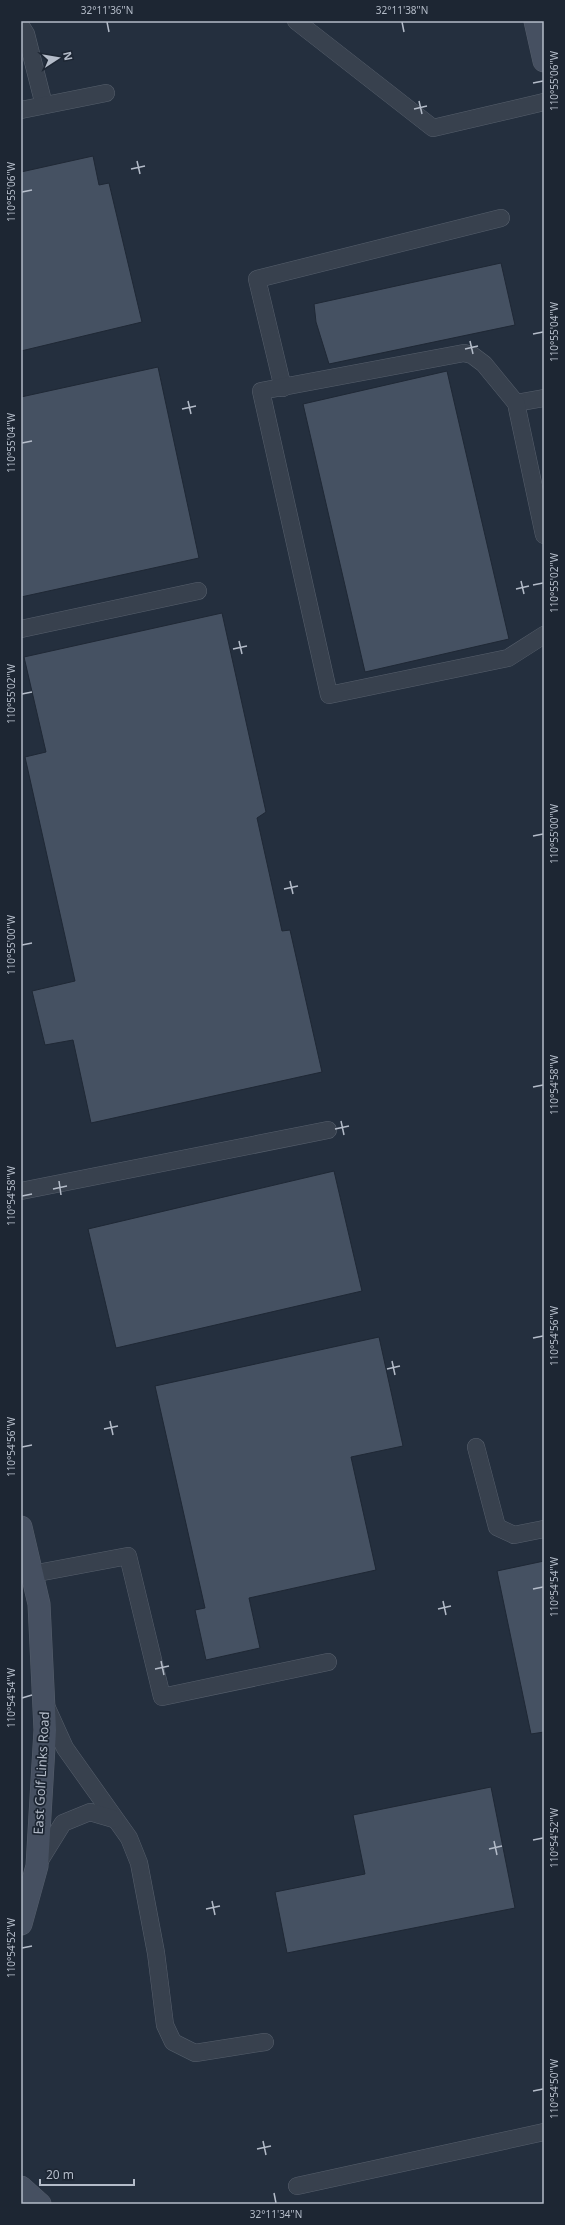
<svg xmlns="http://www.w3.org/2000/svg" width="565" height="2225" viewBox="0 0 565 2225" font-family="'Noto Sans',sans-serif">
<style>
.building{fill:#455162;stroke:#1f2835}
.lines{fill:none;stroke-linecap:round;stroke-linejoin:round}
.lane-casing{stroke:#565f6c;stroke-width:18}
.secondary-casing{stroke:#565f6c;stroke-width:23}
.lane{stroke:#38414e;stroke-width:17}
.secondary{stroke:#465061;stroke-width:22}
.ticks{fill:none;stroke:#b4bcc9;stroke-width:1.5}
.labels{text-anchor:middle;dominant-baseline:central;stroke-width:3.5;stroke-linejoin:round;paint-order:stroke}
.street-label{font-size:13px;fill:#b4bcc9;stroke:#1d2633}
.neatline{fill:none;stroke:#b4bcc9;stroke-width:1.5}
.ticks-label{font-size:10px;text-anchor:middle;fill:#b4bcc9}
</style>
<rect width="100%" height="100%" fill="#242f3e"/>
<g class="building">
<path d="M93,156L99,185L109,183L142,322L21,351V172Z"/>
<path d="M501,263L515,325L329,364L316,322L314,304Z"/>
<path d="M158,367L199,558L21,597V397Z"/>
<path d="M447,371L509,639L365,672L303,404Z"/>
<path d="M222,613L266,812L257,818L282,931L290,930L322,1072L91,1123L73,1040L45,1045L32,991L75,981L25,757L46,752L24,657Z"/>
<path d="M334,1171L362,1291L116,1348L88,1229Z"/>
<path d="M379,1337L403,1446L351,1457L376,1570L249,1598L260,1648L206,1660L195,1610L205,1608L155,1386Z"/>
<path d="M544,1561V1732L531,1734L497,1571Z"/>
<path d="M491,1787L515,1908L287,1953L275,1892L365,1874L353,1815Z"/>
</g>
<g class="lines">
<defs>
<g id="lane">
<path d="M296,21L433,128L544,102"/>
<path d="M21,26L26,34L44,105"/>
<path d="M21,110L106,93"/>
<path d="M283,388L257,279L501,218"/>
<path d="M516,403L544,398"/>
<path d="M544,535L516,403L484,364L472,355L464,353L261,391L329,695L508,658L544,635"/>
<path d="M21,629L198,591"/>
<path d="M21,1191L328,1130"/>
<path d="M476,1447L497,1527L514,1535L544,1529"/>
<path d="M32,1574L128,1556L162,1697L328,1662"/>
<path d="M46,1706L65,1748L129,1838L139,1863L156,1953L165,2025L173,2042L195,2053L265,2042"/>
<path d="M37,1865L63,1823L90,1812L114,1819"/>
<path d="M297,2186L544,2132"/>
</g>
<g id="secondary">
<path d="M535,21L544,61"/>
<path d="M21,1527L39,1604L45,1730L37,1866L21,1924"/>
<path d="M21,2187L40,2204"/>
</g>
</defs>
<use href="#lane" class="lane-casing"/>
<use href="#secondary" class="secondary-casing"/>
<use href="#lane" class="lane"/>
<use href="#secondary" class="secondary"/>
</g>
<path class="ticks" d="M107,22L109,32M402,22L404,32M533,83L543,81M419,101L422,114M414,109L427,106M137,161L140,174M131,169L145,166M22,192L32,190M533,334L543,332M470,341L473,354M465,349L478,346M188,401L191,414M182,409L196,406M22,443L32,441M521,581L524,594M533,585L543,583M516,589L529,586M239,641L242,654M233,649L247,646M22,694L32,692M533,836L543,834M290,881L293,894M284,889L298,886M22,945L32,943M533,1087L543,1085M341,1121L344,1135M335,1129L349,1126M59,1181L61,1195M53,1189L67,1186M22,1196L32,1194M533,1338L543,1336M392,1361L395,1375M387,1369L400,1366M110,1421L113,1435M104,1429L118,1426M22,1447L32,1445M533,1589L543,1587M443,1601L446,1615M438,1609L451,1606M161,1661L164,1675M155,1669L169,1666M22,1698L32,1695M533,1840L543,1838M494,1841L497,1855M489,1849L502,1846M212,1901L215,1915M206,1909L220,1906M22,1948L32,1946M533,2091L543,2089M263,2141L266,2155M257,2149L271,2146M274,2193L276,2203"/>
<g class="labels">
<g class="street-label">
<text transform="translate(41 1773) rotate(-87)">East Golf Links Road</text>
</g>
</g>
<rect width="565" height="2225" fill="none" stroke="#1d2633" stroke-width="44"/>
<g transform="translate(58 58) rotate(78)" stroke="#1d2633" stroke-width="3" paint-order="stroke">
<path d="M0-3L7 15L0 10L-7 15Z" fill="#b4bcc9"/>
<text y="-6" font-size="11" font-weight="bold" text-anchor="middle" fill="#b4bcc9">N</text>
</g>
<path d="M40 2179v6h94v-6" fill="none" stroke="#b4bcc9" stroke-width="2"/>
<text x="46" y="2179" font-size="12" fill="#b4bcc9" stroke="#1d2633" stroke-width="3" paint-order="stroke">20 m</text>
<rect x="22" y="22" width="521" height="2181" class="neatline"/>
<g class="ticks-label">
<text x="107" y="14">32°11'36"N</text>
<text x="402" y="14">32°11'38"N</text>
<text transform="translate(554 81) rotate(-90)" y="4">110°55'06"W</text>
<text transform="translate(11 192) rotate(-90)" y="4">110°55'06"W</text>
<text transform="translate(554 332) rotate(-90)" y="4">110°55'04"W</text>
<text transform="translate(11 443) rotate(-90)" y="4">110°55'04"W</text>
<text transform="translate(554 583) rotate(-90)" y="4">110°55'02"W</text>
<text transform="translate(11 694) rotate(-90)" y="4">110°55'02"W</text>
<text transform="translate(554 834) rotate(-90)" y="4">110°55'00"W</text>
<text transform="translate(11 945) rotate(-90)" y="4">110°55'00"W</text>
<text transform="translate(554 1085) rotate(-90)" y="4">110°54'58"W</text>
<text transform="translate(11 1196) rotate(-90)" y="4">110°54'58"W</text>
<text transform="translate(554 1336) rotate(-90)" y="4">110°54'56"W</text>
<text transform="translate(11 1447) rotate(-90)" y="4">110°54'56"W</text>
<text transform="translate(554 1587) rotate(-90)" y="4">110°54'54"W</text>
<text transform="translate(11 1698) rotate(-90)" y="4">110°54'54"W</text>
<text transform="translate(554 1838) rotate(-90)" y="4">110°54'52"W</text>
<text transform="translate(11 1948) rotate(-90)" y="4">110°54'52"W</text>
<text transform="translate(554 2089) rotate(-90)" y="4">110°54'50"W</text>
<text x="276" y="2218">32°11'34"N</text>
</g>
</svg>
